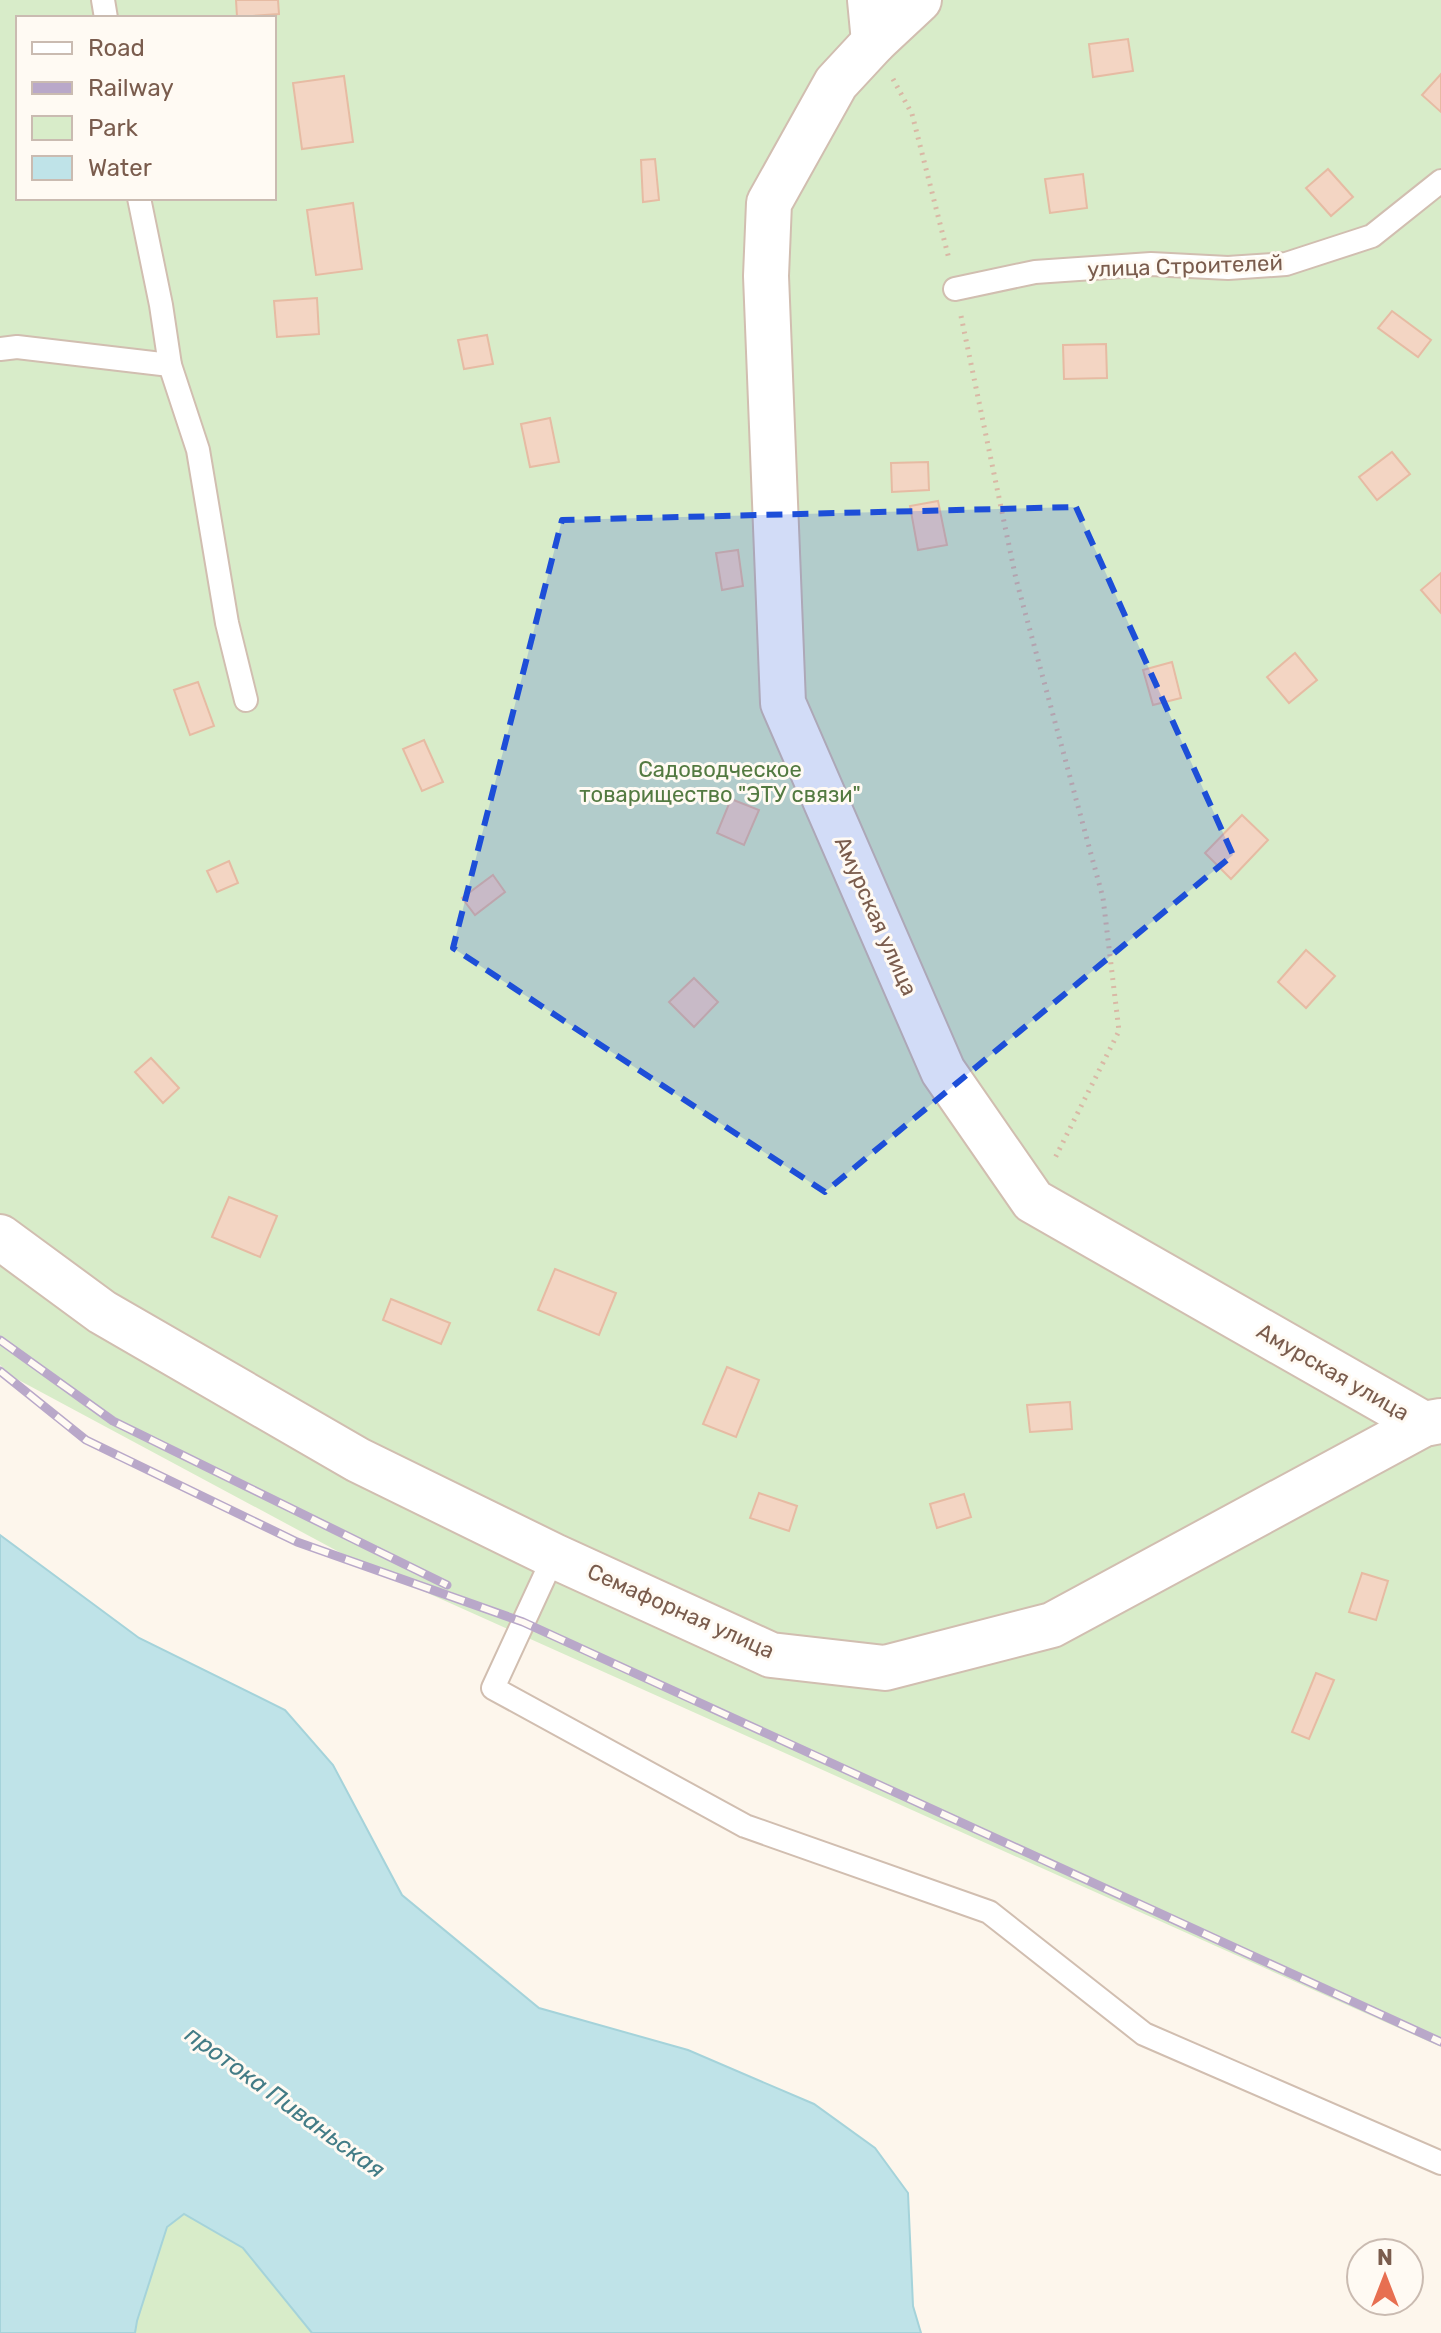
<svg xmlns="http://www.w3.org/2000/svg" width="1441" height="2333" viewBox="0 0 1441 2333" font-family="Rubik,sans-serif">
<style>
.green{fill:#d8ecc9;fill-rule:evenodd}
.water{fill:#bfe3e8;stroke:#a5d3da;stroke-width:2}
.building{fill:#f3d5c3;stroke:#e6bba3;stroke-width:2}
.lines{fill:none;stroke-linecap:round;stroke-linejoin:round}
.service-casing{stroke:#d1beb0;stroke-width:26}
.minor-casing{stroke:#d1beb0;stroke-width:48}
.path{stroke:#d9b8a5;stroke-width:5;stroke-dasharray:2 6;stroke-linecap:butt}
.service{stroke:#fff;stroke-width:22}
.minor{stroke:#fff;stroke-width:44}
.rail-casing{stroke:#b9a8c9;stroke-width:9}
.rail{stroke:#fffaf3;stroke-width:6;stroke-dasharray:18;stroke-linecap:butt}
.marked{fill:#1d4ed8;fill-opacity:0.2;stroke:#1d4ed8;stroke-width:6;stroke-dasharray:16 10;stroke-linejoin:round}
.labels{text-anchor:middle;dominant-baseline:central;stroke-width:6;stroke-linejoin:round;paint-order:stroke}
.street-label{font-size:22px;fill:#7a5c4d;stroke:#fffaf3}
.park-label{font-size:22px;fill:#537a41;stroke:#fffaf3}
.water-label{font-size:24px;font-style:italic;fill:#437c86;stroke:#fffaf3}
</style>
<rect width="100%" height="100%" fill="#fdf6ec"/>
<g class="green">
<path d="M0,0H1441V2047L354,1560L13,1377L0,1365ZM18,18H274V198H18Z"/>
<path d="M184,2214L243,2248L312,2333H135L137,2321L167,2227Z"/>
</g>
<path class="water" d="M0,1535L139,1638L285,1710L333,1765L402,1895L539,2008L688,2050L814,2104L875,2148L908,2193L913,2306L921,2333H312L243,2248L184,2214L167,2227L137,2321L135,2333H0Z"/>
<g class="building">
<path d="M236,0H278L279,14L237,17Z"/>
<path d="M1128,39L1133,71L1093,77L1089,44Z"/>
<path d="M1441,74V112L1422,95Z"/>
<path d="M344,76L353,142L302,149L293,83Z"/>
<path d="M655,159L659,200L643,202L641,160Z"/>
<path d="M1328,169L1353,197L1331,216L1306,188Z"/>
<path d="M1083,174L1087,208L1050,213L1045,179Z"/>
<path d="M353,203L362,269L316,275L307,210Z"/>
<path d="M317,298L319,334L277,337L274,301Z"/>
<path d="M1392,311L1431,340L1418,357L1378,328Z"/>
<path d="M487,335L493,364L464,369L458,340Z"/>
<path d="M1106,344L1107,378L1064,379L1063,345Z"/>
<path d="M550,418L559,462L530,467L521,424Z"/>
<path d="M1392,452L1410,474L1377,500L1359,477Z"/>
<path d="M928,462L929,490L892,492L891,463Z"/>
<path d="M938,501L947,545L918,550L910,506Z"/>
<path d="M738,550L743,586L722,590L716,553Z"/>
<path d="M1441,573V613L1421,590Z"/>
<path d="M1295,653L1317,680L1289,703L1267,677Z"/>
<path d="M1172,662L1181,698L1153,705L1143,670Z"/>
<path d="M198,682L214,726L190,735L174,690Z"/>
<path d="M424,740L443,782L422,791L403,749Z"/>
<path d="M731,799L759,810L744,845L717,833Z"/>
<path d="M1242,815L1268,840L1231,879L1205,853Z"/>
<path d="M229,861L238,883L217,892L207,871Z"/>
<path d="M493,875L505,892L475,915L462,898Z"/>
<path d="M1306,950L1335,976L1306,1008L1278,982Z"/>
<path d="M694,978L718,1002L694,1027L669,1002Z"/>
<path d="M151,1058L179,1088L163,1103L135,1072Z"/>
<path d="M229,1197L277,1216L260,1257L212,1237Z"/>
<path d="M555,1269L616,1293L599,1335L538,1310Z"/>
<path d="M391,1299L450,1323L441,1344L383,1320Z"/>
<path d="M727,1367L759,1380L736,1437L703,1424Z"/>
<path d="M1070,1402L1072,1429L1030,1432L1027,1405Z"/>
<path d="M759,1493L797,1506L789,1531L750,1518Z"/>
<path d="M964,1494L971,1517L937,1528L930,1504Z"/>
<path d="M1362,1573L1388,1581L1376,1620L1349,1612Z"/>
<path d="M1316,1673L1334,1680L1309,1739L1292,1732Z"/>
</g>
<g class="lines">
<defs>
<g id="service">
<path d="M103,0L106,18"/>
<path d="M139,198L161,305L170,365L198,450L227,623L246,700"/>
<path d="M955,289L1035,272L1151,264L1228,268L1286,264L1372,236L1441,181"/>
<path d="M0,349L17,347L170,365"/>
<path d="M554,1556L493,1688L745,1826L989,1912L1144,2034L1441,2163"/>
</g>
<g id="minor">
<path d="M870,0L874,42L836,83L769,203L766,276L783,703L943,1071L1033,1201L1424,1424"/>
<path d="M874,42L919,0"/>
<path d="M0,1237L102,1312L358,1460L554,1556L771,1655L885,1668L1052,1625L1424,1424L1441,1421"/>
</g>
</defs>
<use href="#service" class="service-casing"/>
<use href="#minor" class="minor-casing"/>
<g class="path">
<path d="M893,79L912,114L949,259"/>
<path d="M961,316L1016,579L1103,898L1119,1031L1054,1160"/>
</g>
<use href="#service" class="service"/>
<use href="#minor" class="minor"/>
<defs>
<g id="rail">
<path d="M0,1340L113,1421L447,1585"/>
<path d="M0,1371L86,1440L297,1542L523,1622L1441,2042"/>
</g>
</defs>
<use href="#rail" class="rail-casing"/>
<use href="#rail" class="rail"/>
</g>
<path class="marked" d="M1076,507L1233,855L825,1192L453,948L562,520Z"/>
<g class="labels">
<g class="street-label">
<text transform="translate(1185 266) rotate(-2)">улица Строителей</text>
<text transform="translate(876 916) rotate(66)">Амурская улица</text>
<text transform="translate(1333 1372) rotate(30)">Амурская улица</text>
<text transform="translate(681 1611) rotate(24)">Семафорная улица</text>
</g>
<g class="park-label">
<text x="720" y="769">Садоводческое<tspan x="720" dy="25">товарищество "ЭТУ связи"</tspan></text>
</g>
<g class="water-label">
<text transform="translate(285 2102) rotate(36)">протока Пиваньская</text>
</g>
</g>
<rect x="16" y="16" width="260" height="184" fill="#fffaf3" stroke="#cabbb1" stroke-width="2"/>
<rect x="32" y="42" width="40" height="12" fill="#ffffff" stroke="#cabbb1" stroke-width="2"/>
<text x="88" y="56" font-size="24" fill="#7a5c4d">Road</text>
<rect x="32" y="82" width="40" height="12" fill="#b9a8c9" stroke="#cabbb1" stroke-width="2"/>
<text x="88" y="96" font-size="24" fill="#7a5c4d">Railway</text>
<rect x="32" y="116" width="40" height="24" fill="#d8ecc9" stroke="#cabbb1" stroke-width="2"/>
<text x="88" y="136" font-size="24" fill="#7a5c4d">Park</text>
<rect x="32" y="156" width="40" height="24" fill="#bfe3e8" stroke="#cabbb1" stroke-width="2"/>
<text x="88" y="176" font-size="24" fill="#7a5c4d">Water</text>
<g transform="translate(1385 2277)"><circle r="38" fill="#fffaf3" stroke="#cabbb1" stroke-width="2"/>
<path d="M0-6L14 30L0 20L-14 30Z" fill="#e76f51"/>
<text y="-12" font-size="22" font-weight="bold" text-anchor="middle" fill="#7a5c4d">N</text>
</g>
</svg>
